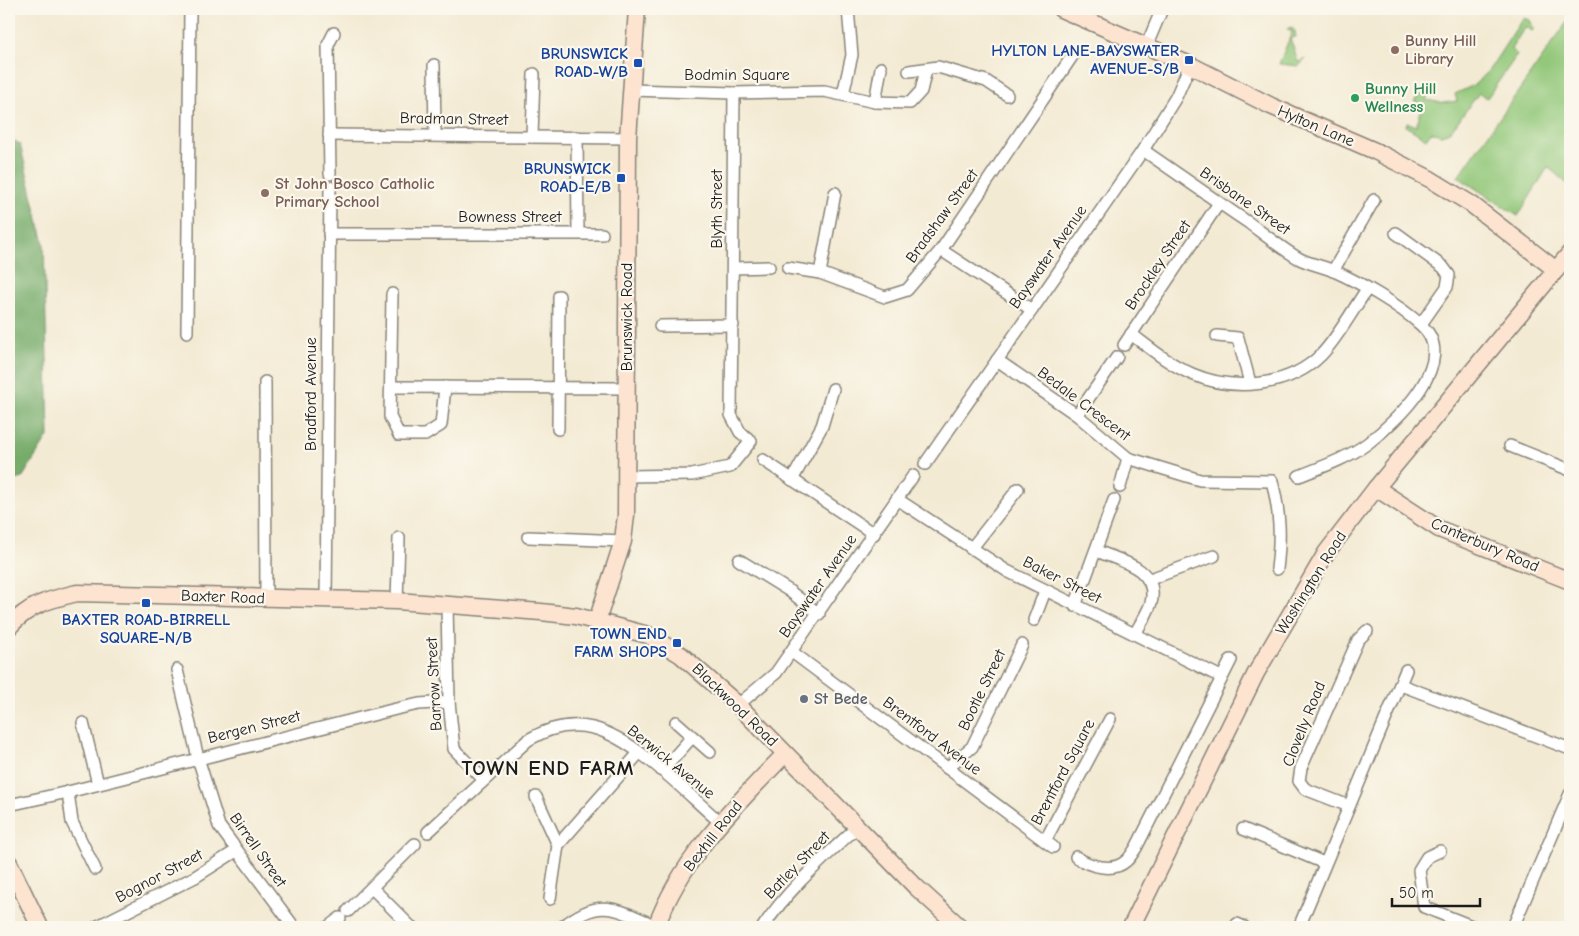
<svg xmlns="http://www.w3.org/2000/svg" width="1579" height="936" viewBox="0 0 1579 936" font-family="'Comic Neue',sans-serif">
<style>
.green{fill:#93c87a;stroke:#58724b}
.forest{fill:#76ac6a;stroke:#496443}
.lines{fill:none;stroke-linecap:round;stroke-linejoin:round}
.street-casing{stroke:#888378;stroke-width:14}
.secondary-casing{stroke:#888378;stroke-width:19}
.street{stroke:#fff;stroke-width:11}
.secondary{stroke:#fde4d1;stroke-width:16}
.education-dot{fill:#8d6e63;stroke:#fbf7ec;stroke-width:2}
.transit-dot{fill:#1a4fb4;stroke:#fbf7ec;stroke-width:2}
.leisure-dot{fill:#2e9e5b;stroke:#fbf7ec;stroke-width:2}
.worship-dot{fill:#6b7280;stroke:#fbf7ec;stroke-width:2}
.labels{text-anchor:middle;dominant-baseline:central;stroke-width:4.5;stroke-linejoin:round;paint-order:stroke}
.education-label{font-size:16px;font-weight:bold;fill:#785e54;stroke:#fbf7ec;text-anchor:start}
.transit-label{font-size:16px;font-weight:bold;fill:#164399;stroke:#fbf7ec;text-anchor:end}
.street-label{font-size:16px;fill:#1c1c1c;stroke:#fbf7ec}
.leisure-label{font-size:16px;font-weight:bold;fill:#27864d;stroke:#fbf7ec;text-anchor:start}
.worship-label{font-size:16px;font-weight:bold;fill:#5b616d;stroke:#fbf7ec;text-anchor:start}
.district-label{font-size:21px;font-weight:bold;letter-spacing:1px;fill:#1c1c1c;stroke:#fbf7ec}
</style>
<rect width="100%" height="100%" fill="#fbf7ec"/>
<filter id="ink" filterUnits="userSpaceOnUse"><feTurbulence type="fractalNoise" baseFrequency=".02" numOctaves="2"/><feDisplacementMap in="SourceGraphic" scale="10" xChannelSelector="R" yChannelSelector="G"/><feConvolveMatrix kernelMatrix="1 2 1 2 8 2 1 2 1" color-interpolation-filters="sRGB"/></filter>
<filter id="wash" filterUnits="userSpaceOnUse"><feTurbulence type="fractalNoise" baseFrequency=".0096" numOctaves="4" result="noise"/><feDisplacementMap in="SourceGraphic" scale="20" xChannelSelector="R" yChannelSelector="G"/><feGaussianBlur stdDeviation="1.12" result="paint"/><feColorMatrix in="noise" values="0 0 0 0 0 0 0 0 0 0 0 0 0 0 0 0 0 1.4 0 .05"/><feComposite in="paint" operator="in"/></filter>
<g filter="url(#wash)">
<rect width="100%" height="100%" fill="#f3ead3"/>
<g class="green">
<path d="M1523,18L1530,20L1534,29L1532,31L1525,27L1511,49L1517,55L1487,98L1479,93L1450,132L1441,135L1431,132L1426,139L1406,126L1407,122L1416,126L1423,105L1414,101L1422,92L1429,93L1426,100L1443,103L1457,101L1455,94L1474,85L1487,73Z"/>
<path d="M1570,18V186L1548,167L1518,216L1458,177Z"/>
<path d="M1291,27L1295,31L1296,37L1290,38L1298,62L1306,59L1299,66L1279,64L1292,32L1287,29Z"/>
</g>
<path class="forest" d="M9,138L20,144L44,244L49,435L22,478L9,482Z"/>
</g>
<g filter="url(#ink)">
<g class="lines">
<defs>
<g id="street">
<path d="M1146,47L1162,9"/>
<path d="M434,65L435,135"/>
<path d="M909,71L938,67L986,81L1007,95"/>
<path d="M630,90L734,93L824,91L875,102L910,103L921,91L926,70"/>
<path d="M843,94L852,55L848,9"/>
<path d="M875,102L881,68"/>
<path d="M329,135L628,138"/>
<path d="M532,137L534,74"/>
<path d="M577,137L578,233"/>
<path d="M1143,150C1178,174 1213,199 1249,223C1265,235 1281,248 1298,258C1309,264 1322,266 1334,271C1361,283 1399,305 1421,325C1461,360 1397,421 1368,443C1348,458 1322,467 1299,476"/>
<path d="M330,174L328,45L334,33"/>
<path d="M1396,233L1443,267L1449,275L1447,287L1421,324"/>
<path d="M329,234H602"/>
<path d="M941,250L1032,310"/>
<path d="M733,268L769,267"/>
<path d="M788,268L820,273L885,297L907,290L941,250L1073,55"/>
<path d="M1333,271L1374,200"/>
<path d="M820,273L835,193"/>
<path d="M392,294L390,417L399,435H425L441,425L445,387"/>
<path d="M660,326L733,325"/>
<path d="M187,332L190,9"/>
<path d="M1131,334C1151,349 1169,364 1192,374C1233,392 1289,387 1321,355C1337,339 1354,308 1367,289"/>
<path d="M1217,336L1238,338L1250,383"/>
<path d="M1124,345L1219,203"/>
<path d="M997,360L1077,415L1128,458L1200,480L1272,481C1280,513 1281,536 1277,569"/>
<path d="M265,382L266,598"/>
<path d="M391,387L627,388"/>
<path d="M1077,415L1117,357"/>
<path d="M558,429L559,296"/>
<path d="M1510,446L1570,470"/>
<path d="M763,460L874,534"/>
<path d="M925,464L1143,150L1176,97L1190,65"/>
<path d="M627,476L692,475L730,467L751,441L740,432L731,415L734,93"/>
<path d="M792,480L822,426L833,389"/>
<path d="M1120,487L1128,458"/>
<path d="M897,499L1007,571L1221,677"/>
<path d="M528,537L623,541"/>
<path d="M971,549L1018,489"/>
<path d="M1097,551C1120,561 1155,567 1152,598C1151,609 1140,624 1135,634"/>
<path d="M739,560L788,590L819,614"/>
<path d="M1150,579L1214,556"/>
<path d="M326,601L330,187"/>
<path d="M397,601L399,538"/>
<path d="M447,605L449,702L454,749L484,780"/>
<path d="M1075,606L1114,500"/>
<path d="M1034,620L1045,591"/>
<path d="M792,652L1053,847"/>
<path d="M177,670L198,758L219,826L294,927"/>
<path d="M1401,685L1570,749"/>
<path d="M738,705L776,673L913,476"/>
<path d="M676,722L710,752"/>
<path d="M83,723L98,784"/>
<path d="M947,768L972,747L1022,645"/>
<path d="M662,771L692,737"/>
<path d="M68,792L72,822L95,869"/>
<path d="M536,797L558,845"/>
<path d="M9,805L68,792L396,709L419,704L449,702"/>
<path d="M1349,806L1305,789L1299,781L1301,768L1358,640L1367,631"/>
<path d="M1243,829L1324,863"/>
<path d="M428,832L528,740C548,728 570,722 593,728C636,739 687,794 721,823"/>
<path d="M1045,841L1110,719"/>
<path d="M1440,851L1427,857L1419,870L1424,907L1474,927"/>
<path d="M1076,857C1089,866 1113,873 1126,861C1130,858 1133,852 1136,848L1231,660"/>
<path d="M372,888L411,927"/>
<path d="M550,899L558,845L639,753"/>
<path d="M348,911L415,844"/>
<path d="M1237,924L1244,927"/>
<path d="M96,927L195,877L236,851"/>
<path d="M328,927L340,918"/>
<path d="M562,927C601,896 616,909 656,926"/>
<path d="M763,927C789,888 823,859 857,827"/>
<path d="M1299,927L1406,670"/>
<path d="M1513,927L1570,794"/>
</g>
<g id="secondary">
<path d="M1061,9L1190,65L1271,106L1375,151L1430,179L1471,204L1556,270"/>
<path d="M1376,488L1439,529L1570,581"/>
<path d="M597,621L623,541L626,515L628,138L637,9"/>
<path d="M9,627C30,604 48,600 77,593L397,601L541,612L576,616L648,635L681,655L738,705L916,887L960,927"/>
<path d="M9,863L40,927"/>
<path d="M656,927C681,858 735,806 785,754"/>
<path d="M1131,927L1256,673L1326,553L1376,488L1570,253"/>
</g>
</defs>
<use href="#street" class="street-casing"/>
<use href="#secondary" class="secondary-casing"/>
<use href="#street" class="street"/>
<use href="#secondary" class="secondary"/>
</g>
</g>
<g class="education-dot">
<circle cx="1395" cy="50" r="5"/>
<circle cx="265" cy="193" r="5"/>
</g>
<g class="transit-dot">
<rect x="1184" y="55" width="10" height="10" rx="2.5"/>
<rect x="633" y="58" width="10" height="10" rx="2.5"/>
<rect x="616" y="173" width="10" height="10" rx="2.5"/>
<rect x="141" y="598" width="10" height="10" rx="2.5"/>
<rect x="672" y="638" width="10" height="10" rx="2.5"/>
</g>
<circle class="leisure-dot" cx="1355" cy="98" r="5"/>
<circle class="worship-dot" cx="804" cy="699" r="5"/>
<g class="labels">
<g class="education-label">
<text x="1405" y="41">Bunny Hill<tspan x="1405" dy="18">Library</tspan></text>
<text x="275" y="184">St John Bosco Catholic<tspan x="275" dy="18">Primary School</tspan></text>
</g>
<g class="transit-label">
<text x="1179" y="51">HYLTON LANE-BAYSWATER<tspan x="1179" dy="18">AVENUE-S/B</tspan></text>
<text x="628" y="54">BRUNSWICK<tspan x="628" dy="18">ROAD-W/B</tspan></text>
<text x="611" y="169">BRUNSWICK<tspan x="611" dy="18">ROAD-E/B</tspan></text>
<text x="146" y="620" text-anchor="middle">BAXTER ROAD-BIRRELL<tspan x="146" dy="18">SQUARE-N/B</tspan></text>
<text x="667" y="634">TOWN END<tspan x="667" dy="18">FARM SHOPS</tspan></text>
</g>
<g class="street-label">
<text x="737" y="75">Bodmin Square</text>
<text transform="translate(454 119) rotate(1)">Bradman Street</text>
<text transform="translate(1316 126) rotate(23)">Hylton Lane</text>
<text transform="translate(1245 201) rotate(35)">Brisbane Street</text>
<text transform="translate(717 209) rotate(-90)">Blyth Street</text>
<text transform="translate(942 216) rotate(-54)">Bradshaw Street</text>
<text x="510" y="217">Bowness Street</text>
<text transform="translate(1048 257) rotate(-55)">Bayswater Avenue</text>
<text transform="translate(1158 265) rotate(-56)">Brockley Street</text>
<text transform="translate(627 317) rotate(-90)">Brunswick Road</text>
<text transform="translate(311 394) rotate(-90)">Bradford Avenue</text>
<text transform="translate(1084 404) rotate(37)">Bedale Crescent</text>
<text transform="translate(1485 545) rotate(23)">Canterbury Road</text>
<text transform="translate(1062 580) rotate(27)">Baker Street</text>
<text transform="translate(1311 583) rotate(-58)">Washington Road</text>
<text transform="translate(818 586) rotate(-55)">Bayswater Avenue</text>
<text transform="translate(223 597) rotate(2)">Baxter Road</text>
<text transform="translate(434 684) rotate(-93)">Barrow Street</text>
<text transform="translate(982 690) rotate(-64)">Bootle Street</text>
<text transform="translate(735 705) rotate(44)">Blackwood Road</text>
<text transform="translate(1304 724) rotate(-68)">Clovelly Road</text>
<text transform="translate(254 727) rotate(-14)">Bergen Street</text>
<text transform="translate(932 736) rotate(37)">Brentford Avenue</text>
<text transform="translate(671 762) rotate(39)">Berwick Avenue</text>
<text transform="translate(1063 772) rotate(-62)">Brentford Square</text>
<text transform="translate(713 836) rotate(-52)">Bexhill Road</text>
<text transform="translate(258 850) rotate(55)">Birrell Street</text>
<text transform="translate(797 865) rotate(-46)">Batley Street</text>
<text transform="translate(159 876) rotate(-28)">Bognor Street</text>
</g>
<g class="leisure-label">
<text x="1365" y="89">Bunny Hill<tspan x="1365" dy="18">Wellness</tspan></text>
</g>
<g class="worship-label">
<text x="814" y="699">St Bede</text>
</g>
<g class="district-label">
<text x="548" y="768">TOWN END FARM</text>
</g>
</g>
<rect width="1579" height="936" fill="none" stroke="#fbf7ec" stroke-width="30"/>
<path d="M1392 898v8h88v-8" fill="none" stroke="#1c1c1c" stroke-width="2.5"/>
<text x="1399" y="898" font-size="15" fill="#1c1c1c" stroke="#fbf7ec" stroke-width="4" paint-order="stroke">50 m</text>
</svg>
